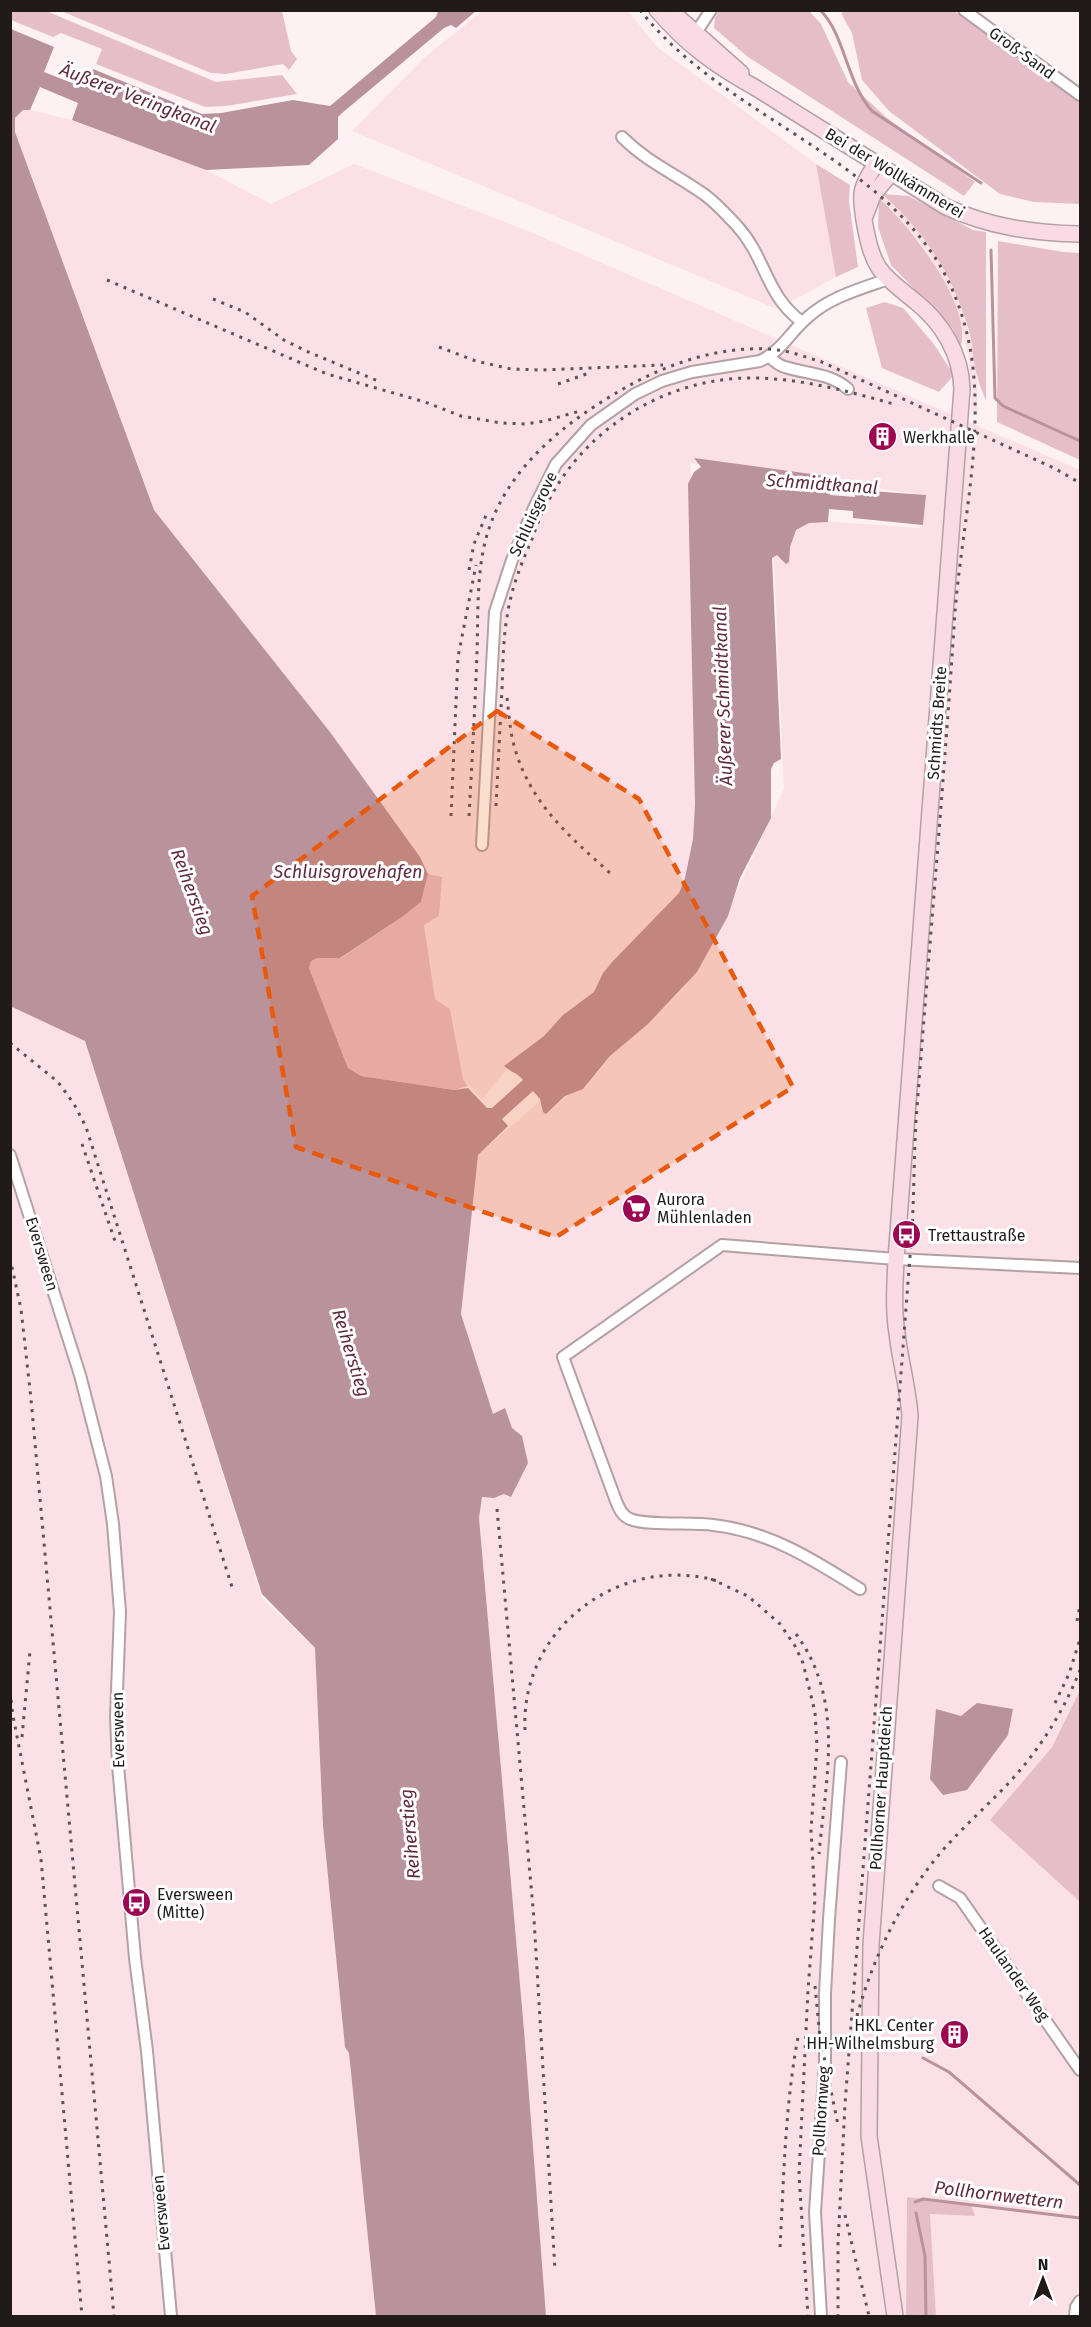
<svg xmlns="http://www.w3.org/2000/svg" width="1091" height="2327" viewBox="0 0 1091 2327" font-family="'Fira Sans',sans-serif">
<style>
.built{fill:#fbe0e7}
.green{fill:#e6bec9}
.water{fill:#b9929c}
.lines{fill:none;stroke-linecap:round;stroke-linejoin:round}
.stream{stroke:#b9929c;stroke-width:3}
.minor-casing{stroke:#b3a1a5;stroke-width:14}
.secondary-casing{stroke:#b3a1a5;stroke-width:18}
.minor{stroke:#fff;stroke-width:10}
.secondary{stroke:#fadae4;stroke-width:15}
.rail{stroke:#5b5355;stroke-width:3;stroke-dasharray:3 6;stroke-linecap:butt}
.marked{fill:#e8590c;fill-opacity:0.2;stroke:#e8590c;stroke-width:4.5;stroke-dasharray:12 8;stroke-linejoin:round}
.labels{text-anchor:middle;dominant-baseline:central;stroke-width:6;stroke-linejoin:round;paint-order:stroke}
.street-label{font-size:16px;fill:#201a1b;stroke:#fff}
.poi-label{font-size:16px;fill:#201a1b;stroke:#fff;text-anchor:start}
.water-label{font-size:18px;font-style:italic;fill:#602b3d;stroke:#fff}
</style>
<rect width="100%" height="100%" fill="#fdf1f4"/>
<g class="built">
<path d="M482,11H628L657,47L816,164L836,277L777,309L352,131L424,58Z"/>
<path d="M23,110H30L72,120L206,170L271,204L354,164L528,231L1080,470V1690L1052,1747L990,1820L1080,1902V2316H936L930,2214L974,2216L971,2205L907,2197L906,2316H546L541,2268L524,2030L479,1518L482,1497L494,1498L504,1494L522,1436L512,1428L505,1409L493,1414L461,1314L477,1156L540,1101L550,1111L570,1094L586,1087L613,1053L643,1028L684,988L705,958L720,928L784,789L773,536L795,519L919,528L923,525L926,495L690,463L705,789L703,838L654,953L506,1070L482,1099L463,1079L450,1009L435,999L424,925L441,877L428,874L420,857L330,732L154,510L15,132V118Z"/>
<path d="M882,194L907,216L937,256L956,294L970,336L977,375L978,415L971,412L972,391L968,354L959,317L943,280L925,249L896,214L879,198Z"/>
<path d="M11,1006L85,1041L262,1598L315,1649L323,1826L345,2046L349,2053L376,2316H11Z"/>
</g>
<g class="green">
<path d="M10,11H46L216,82L282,75L297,94L226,106L205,107L96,64L102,49L61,33L53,37L11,20Z"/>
<path d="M61,11H282L291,51L297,59L289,70L283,64L226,74L211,73Z"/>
<path d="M719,11H809L821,24L848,82L887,118L975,182L964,196L748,57L714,28L715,18Z"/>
<path d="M846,11H954L1080,103V204L1034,202L1000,194L889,111L862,80L852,33L841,13Z"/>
<path d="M816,164L850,185L849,201L858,267L836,277Z"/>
<path d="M882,194L909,196L973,230L986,232V401C983,393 979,384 977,375C973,362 973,347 970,334C953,276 928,235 882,194Z"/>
<path d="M879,198C909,225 972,304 961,346L952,328L891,265L878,227Z"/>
<path d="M998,241L1063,252L1080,253V460L997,422Z"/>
<path d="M885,302L903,308L933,343L954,375L939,392L882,368L866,308Z"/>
<path d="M428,874L442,877L439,916L424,925L435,999L450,1009L463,1079L468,1086L454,1090L361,1076L348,1068L309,968L311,960L317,958H341L402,917L421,902Z"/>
<path d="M1080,1690V1902L990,1820L1052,1747Z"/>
<path d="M907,2197L971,2205L975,2216L930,2214L936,2316H906Z"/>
</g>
<g class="water">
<path d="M438,11H476L456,28L451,25L444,28L342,113L338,117V139L309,165L206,170L72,120L78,103L40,87L30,110H23L15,118V132L154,510L330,732L420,857L428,874L421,902L402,917L340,958H317L311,961L309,968L348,1068L361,1076L454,1090L468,1088L487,1108H492L523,1080C517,1072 510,1072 504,1066L544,1036L563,1015L594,992L603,973L613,961L679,893L685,878L693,839L695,804L688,484L694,472L701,467L694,458L833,477L830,495L855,497L856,490L926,495L923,525L853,518V511L829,509L828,522L809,523L796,530L790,547L789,562L786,564L777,555L772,558L781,759L774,763L771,769V818L740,878L728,916L697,972L648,1024L610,1056L583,1089L565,1096L546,1114L543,1112L540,1099L533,1091L502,1119L508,1126L478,1155L461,1314L493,1414L505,1408L512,1428L522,1436L528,1463L511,1497L504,1494L494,1498L482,1497L479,1518L524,2030L546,2316H376L349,2053L345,2047L323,1826L315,1648L262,1594L85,1041L10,1006L11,29L54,47L44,72L85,88L93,69L202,114L221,113L293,100L330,106L436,17Z"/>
<path d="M977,1703L1013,1709L1008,1735L967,1790L943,1795L930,1779L936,1709L961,1716Z"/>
</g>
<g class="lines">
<g class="stream">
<path d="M820,10C845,34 846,82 872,111L981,183"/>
<path d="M991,250L995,398L1003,406L1080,441"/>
<path d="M923,2058L949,2072L1080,2185"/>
<path d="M915,2202L923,2199L1080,2218"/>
<path d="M916,2213L925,2256L926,2316"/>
</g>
<defs>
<g id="minor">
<path d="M964,10L1080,95"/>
<path d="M693,37L711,10"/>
<path d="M622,137C648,163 676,174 705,195C717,204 728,216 738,227C766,258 766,296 802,322"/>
<path d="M769,357C774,360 779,366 785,367C806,374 831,373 848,389"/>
<path d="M482,845L495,612L512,560L534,508L556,464L591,425L635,394L662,381L692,372L760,361C782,351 790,332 808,317C830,297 860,289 888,279"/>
<path d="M10,1155L80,1375L106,1476L113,1524L120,1612L116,1717L118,1765L135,1958L147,2051L171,2316"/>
<path d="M860,1589C814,1560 769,1531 713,1525C693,1522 646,1526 630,1519C622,1516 619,1508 616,1501L563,1357L722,1245L896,1259L1080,1268"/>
<path d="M939,1886L960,1898L1080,2070"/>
<path d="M821,2316L815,2212L825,2063V1994L829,1919L841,1762"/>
<path d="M1075,2316L1076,2307L1080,2301"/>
</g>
<g id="secondary">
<path d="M657,10C687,45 716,66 756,88L946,207C990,227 1033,233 1080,234"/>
<path d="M670,10L741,73"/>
<path d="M876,164C860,188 860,191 864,220C867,236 870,254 879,268C889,282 903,291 916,302C943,324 961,354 962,389L896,1259C895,1284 893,1309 897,1333C900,1361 908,1387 910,1416L871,1945L869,2136L895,2316"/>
<path d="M865,216L873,195L891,173"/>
</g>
</defs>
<use href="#minor" class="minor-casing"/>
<use href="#secondary" class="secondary-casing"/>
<use href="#minor" class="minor"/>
<use href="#secondary" class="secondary"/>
<g class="rail">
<path d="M640,10C720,112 861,148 934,256C958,292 971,337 974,379C980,456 961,536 955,612C944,782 929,951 916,1120C914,1157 914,1194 912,1230L845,2104L838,2244V2316"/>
<path d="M107,280L327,374L425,402L461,416L501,423L525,424L545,421L580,411"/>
<path d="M213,299L245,312L284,340L306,351L378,381"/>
<path d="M439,347L476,361L511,369L541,370L663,365"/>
<path d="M558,384L592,372"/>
<path d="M469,570L474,544L487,513"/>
<path d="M507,698C509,714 510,733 515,749C531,804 569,836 610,873"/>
<path d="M496,806C498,767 500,728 502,689C503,665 503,640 507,617C511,589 521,564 532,539C537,525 542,511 550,498C588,427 665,380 746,378C796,377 848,391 897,405"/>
<path d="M451,816L458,657L476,565"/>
<path d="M469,816C472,761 475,707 477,653C478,621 477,588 482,557C495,475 562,423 630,385C674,361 728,344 778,350C793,352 808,358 822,362L1054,468L1080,483"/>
<path d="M10,1043L58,1082L74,1104L86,1127L232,1587"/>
<path d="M82,1144L116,1244"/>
<path d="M10,1258L21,1309L31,1399L114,2316"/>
<path d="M497,1509L534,1919L555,2270"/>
<path d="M711,1579L748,1596L780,1624L795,1646L803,1663L815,1712L817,1746L811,1830L815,1899L808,1990L799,2174L808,2316"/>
<path d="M1077,1621L1080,1605"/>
<path d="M796,1634C845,1701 826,1776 819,1854"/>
<path d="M10,1691L13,1716L41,1859L82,2316"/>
<path d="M1055,1703L1069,1674L1080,1639"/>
<path d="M525,1730C520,1628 621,1553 718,1581"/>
<path d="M22,1737L30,1651"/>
<path d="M815,1986L820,2037L838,2125"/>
<path d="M857,2016C873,1958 899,1904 937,1857C961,1828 991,1803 1016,1775C1043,1744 1065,1708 1080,1670"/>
<path d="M845,2215L869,2316"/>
<path d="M780,2247C784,2176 785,2103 799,2032"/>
</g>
</g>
<path class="marked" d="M497,711L639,799L793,1087L556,1237L296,1147L252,896Z"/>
<defs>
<symbol id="building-disc" viewBox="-11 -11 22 22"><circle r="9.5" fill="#9d0650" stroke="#fff"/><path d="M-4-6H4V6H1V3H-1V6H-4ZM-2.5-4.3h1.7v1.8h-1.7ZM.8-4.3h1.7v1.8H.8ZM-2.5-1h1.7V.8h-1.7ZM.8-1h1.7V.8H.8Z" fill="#fff"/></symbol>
<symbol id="supermarket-disc" viewBox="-11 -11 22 22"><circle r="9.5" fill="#9d0650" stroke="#fff"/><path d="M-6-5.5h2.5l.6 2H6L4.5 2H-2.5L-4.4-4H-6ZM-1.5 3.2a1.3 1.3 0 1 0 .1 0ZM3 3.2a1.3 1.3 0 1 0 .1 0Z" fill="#fff"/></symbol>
<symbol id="bus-disc" viewBox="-11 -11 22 22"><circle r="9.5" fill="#9d0650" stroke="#fff"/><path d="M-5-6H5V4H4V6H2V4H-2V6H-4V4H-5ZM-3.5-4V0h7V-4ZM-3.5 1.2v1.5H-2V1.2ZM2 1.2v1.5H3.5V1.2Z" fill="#fff"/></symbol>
</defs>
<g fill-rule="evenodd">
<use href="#building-disc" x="866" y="420" width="33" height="33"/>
<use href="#supermarket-disc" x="620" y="1192" width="33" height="33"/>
<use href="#bus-disc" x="890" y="1218" width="33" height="33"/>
<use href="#bus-disc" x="120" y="1886" width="33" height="33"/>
<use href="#building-disc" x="938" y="2018" width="33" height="33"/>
</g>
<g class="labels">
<g class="street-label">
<text transform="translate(1022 53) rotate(36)">Groß-Sand</text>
<text transform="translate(895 173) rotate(31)">Bei der Wollkämmerei</text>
<text transform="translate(533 514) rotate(-65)">Schluisgrove</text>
<text transform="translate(937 723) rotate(-86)">Schmidts Breite</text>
<text transform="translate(42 1254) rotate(73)">Eversween</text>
<text transform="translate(118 1730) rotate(-91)">Eversween</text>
<text transform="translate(881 1788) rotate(-86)">Pollhorner Hauptdeich</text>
<text transform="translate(1014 1974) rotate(55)">Haulander Weg</text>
<text transform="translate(821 2111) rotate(-86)">Pollhornweg</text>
<text transform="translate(161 2213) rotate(-95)">Eversween</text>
</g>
<g class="poi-label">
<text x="903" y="437">Werkhalle</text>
<text x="657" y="1199">Aurora<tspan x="657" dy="18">Mühlenladen</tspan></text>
<text x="928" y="1235">Trettaustraße</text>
<text x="157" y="1894">Eversween<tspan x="157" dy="18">(Mitte)</tspan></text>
<text x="934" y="2025" text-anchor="end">HKL Center<tspan x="934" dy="18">HH-Wilhelmsburg</tspan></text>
</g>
<g class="water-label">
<text transform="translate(138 98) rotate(21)">Äußerer Veringkanal</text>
<text transform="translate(822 484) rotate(4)">Schmidtkanal</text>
<text transform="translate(723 696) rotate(-92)">Äußerer Schmidtkanal</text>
<text x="348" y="872">Schluisgrovehafen</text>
<text transform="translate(192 892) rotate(70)">Reiherstieg</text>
<text transform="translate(351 1353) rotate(73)">Reiherstieg</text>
<text transform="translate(410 1834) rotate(-95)">Reiherstieg</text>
<text transform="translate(999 2195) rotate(7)">Pollhornwettern</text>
</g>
</g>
<rect width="1091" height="2327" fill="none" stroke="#201a1b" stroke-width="24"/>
<g transform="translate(1043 2279)" stroke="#ffffff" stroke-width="4.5" paint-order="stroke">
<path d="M0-4.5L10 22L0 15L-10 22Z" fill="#201a1b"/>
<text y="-9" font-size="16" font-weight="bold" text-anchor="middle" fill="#201a1b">N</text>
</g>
</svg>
